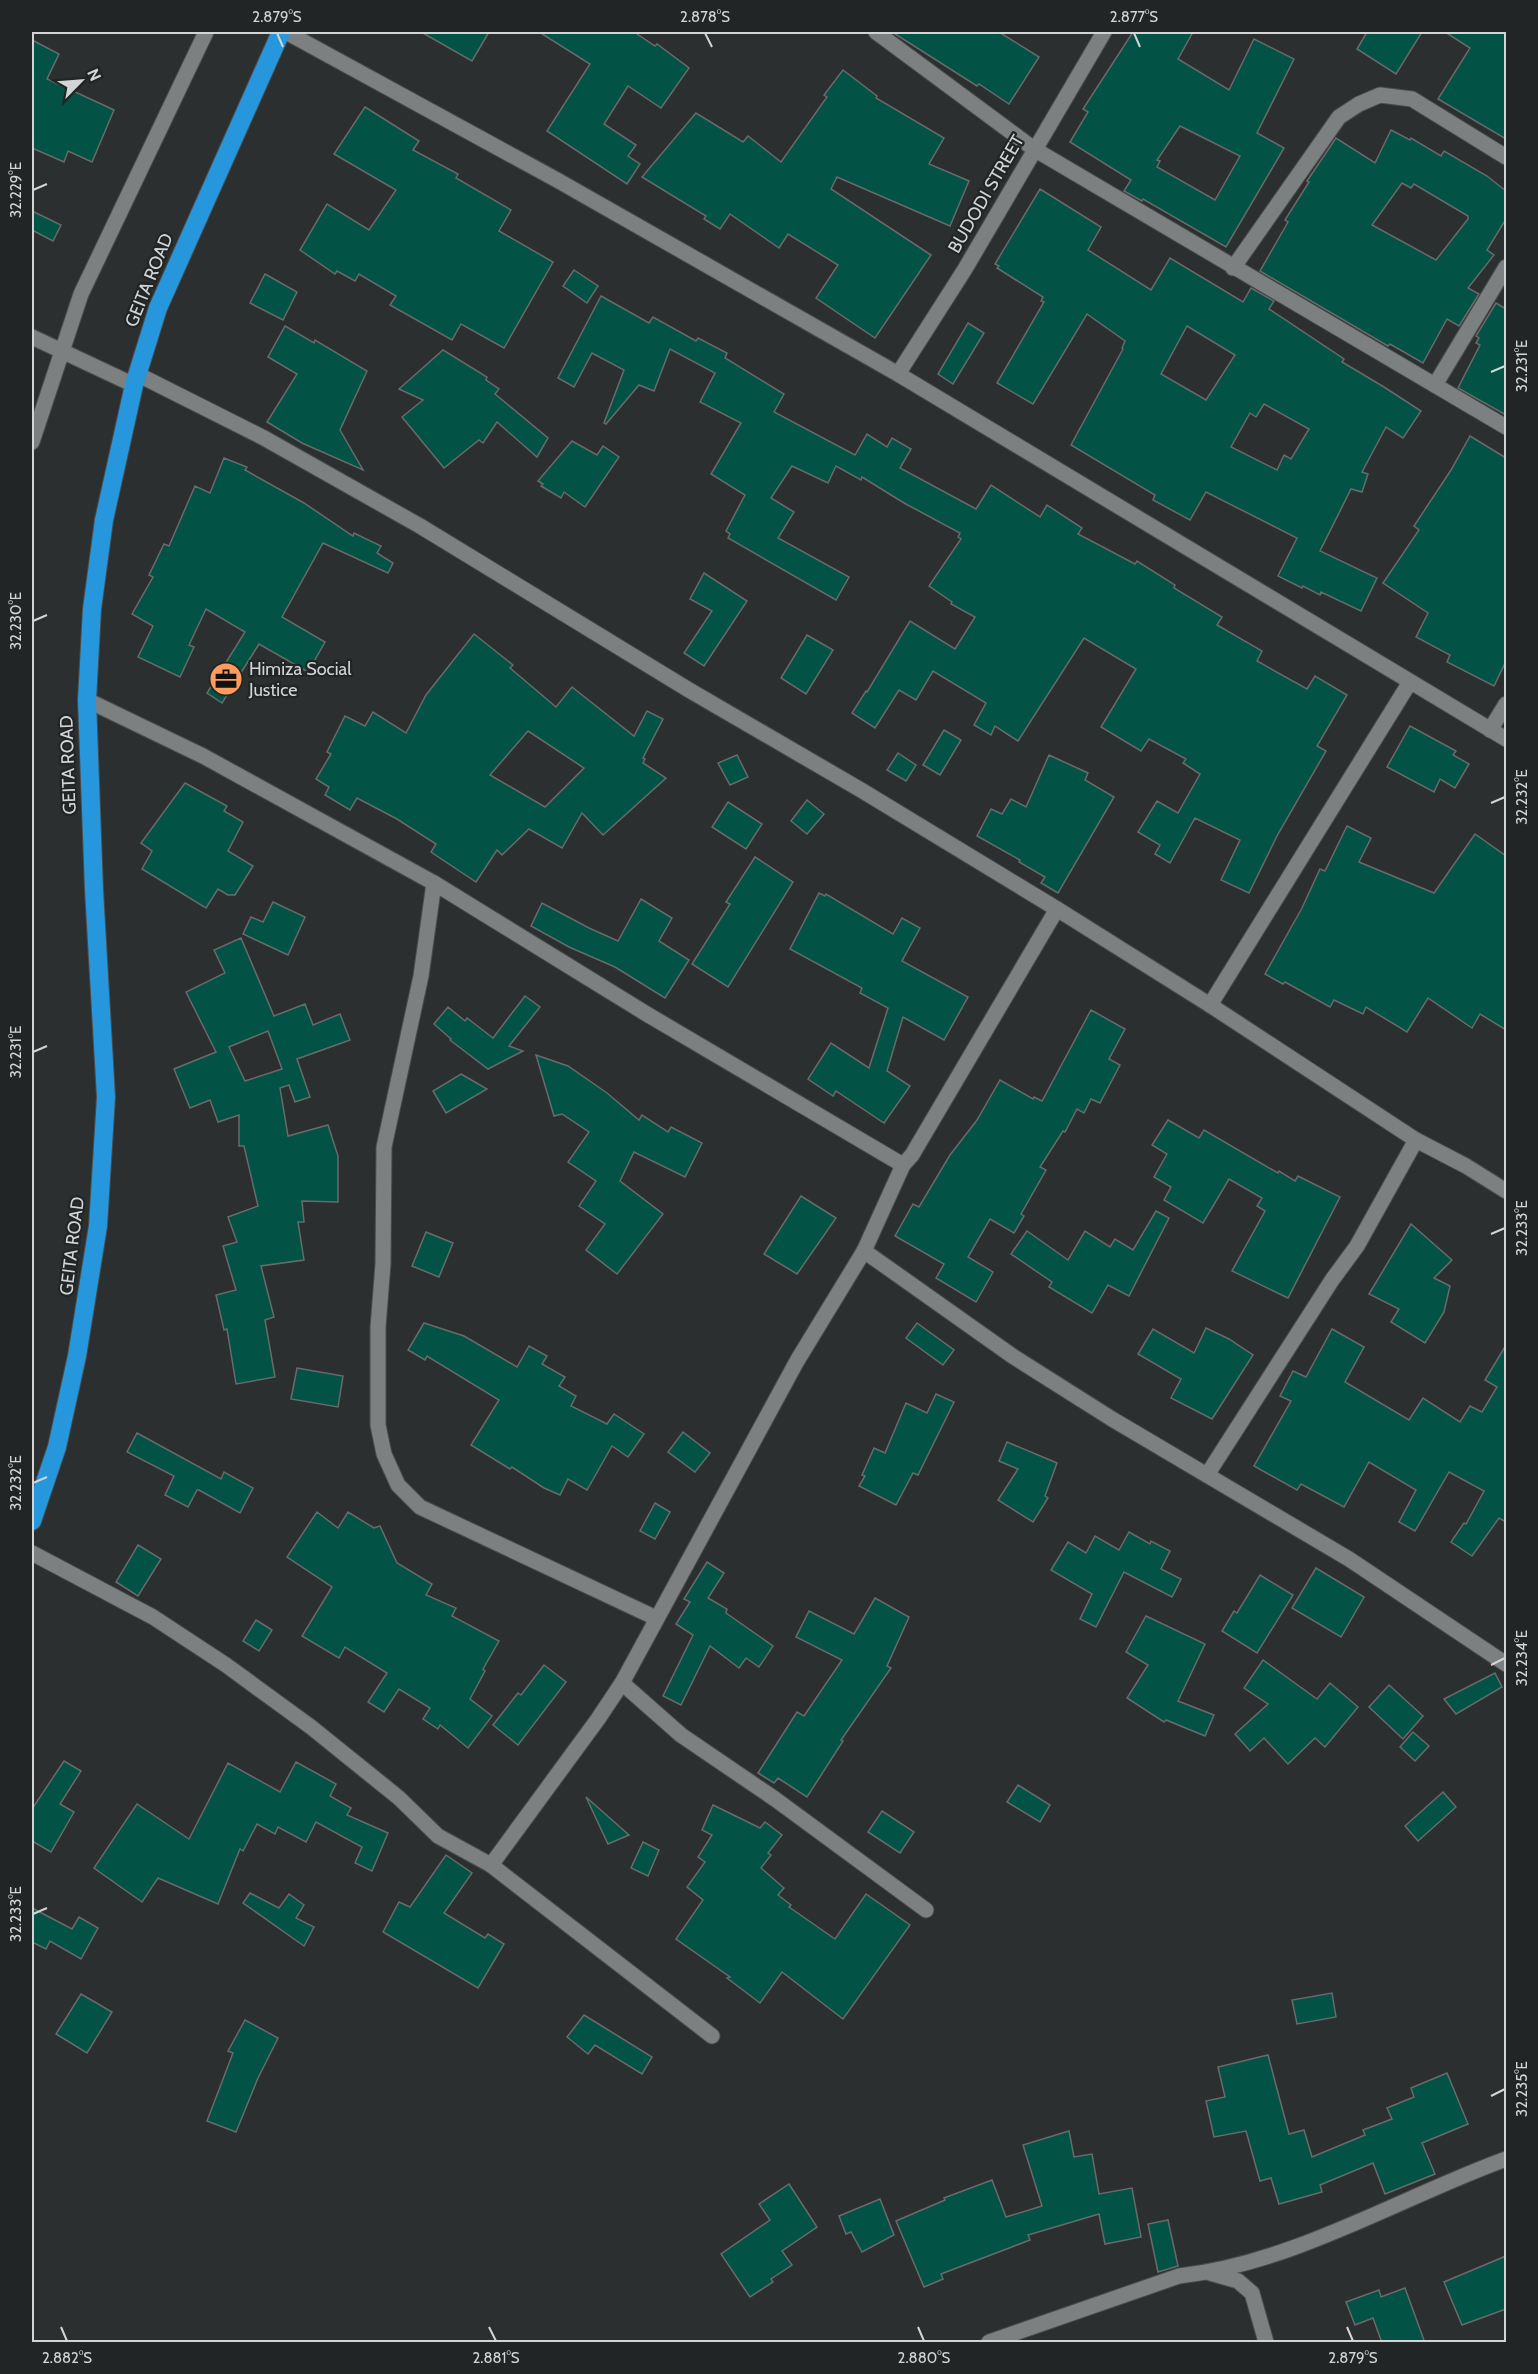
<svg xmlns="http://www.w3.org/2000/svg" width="1538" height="2374" viewBox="0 0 1538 2374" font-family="Cabin,sans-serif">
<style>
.building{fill:#025246;stroke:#686b6a;stroke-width:1.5;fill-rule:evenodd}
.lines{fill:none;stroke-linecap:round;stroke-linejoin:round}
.minor-casing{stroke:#494c4c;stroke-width:17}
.highway-casing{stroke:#494c4c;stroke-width:20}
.minor{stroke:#7c8080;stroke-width:15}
.highway{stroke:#2697dc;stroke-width:18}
.ticks{fill:none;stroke:#d2d4d5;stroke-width:2}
.labels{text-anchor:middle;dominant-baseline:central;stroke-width:4.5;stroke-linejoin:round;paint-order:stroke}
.street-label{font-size:18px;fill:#d2d4d5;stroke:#222525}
.poi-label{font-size:18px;fill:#d2d4d5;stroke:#222525;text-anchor:start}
.neatline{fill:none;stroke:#d2d4d5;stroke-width:2}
.ticks-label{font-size:15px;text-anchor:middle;fill:#d2d4d5}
</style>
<rect width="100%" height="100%" fill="#2c2f2f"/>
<g class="building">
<path d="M421,32H489L472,61Z"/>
<path d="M539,32H634L655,46L657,44L689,68L661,108L628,86L604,124L636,145L628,156L640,164L627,184L547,131L590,64Z"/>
<path d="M892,32H999L1039,57L1009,104L979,84L977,86Z"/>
<path d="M1133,32H1193L1178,59L1229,90L1254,39L1294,59L1257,133L1284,148L1226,247L1143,199L1142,201L1124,191L1131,180L1070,142L1088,112L1083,109ZM1180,126L1240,156L1215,200L1157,167L1160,161L1157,160Z"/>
<path d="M1367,32H1422L1396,74L1357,49Z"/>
<path d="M1445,32H1506V139L1438,99L1470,48Z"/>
<path d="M32,40L59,54L47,79L114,110L92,162L68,151L64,162L32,148Z"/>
<path d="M843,70L877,96L876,98L944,138L929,164L969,181L950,226L837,177L831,189L931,255L875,338L816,298L838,265L788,234L779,248L730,214L720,229L704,219L706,216L642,177L696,113L743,142L748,136L781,162L827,97L824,95Z"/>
<path d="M365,107L419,141L413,150L458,174L456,178L511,210L499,231L553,262L504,348L461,324L452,340L390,305L396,296L359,274L355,281L337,271L335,274L300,250L327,204L369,230L396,190L334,154Z"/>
<path d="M1391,130L1410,140L1411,138L1441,156L1444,151L1487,176L1506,191V219L1487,250L1494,255L1468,288L1479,294L1459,326L1447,319L1423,363L1390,344L1388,346L1260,271L1288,222L1285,220L1309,182L1307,181L1336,138L1375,163ZM1402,183L1411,188L1414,184L1468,216V219L1436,260L1372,225Z"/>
<path d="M1040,189L1101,227L1088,250L1151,290L1170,258L1243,302L1251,288L1274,301L1269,309L1344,359L1342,362L1384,387L1421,411L1403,438L1386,427L1362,472L1368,474L1362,492L1351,489L1320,551L1377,578L1361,611L1321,592L1320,595L1303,586L1302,588L1278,576L1297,538L1206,492L1190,520L1153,500L1155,495L1071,445L1123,349L1122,348L1125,341L1087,314L1033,404L997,383L1044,302L1041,301L1043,297L997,268L999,266L995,264ZM1187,326L1235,355L1206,400L1161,374ZM1264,404L1309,429L1291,459L1284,455L1277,470L1231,447L1250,413L1256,417Z"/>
<path d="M32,211L61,225L53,241L32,230Z"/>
<path d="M574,270L598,286L587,303L563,286Z"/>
<path d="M265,274L297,292L283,320L250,303Z"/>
<path d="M601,296L649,323L653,317L696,341L698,338L727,353L725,358L784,394L774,412L855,455L867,434L887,447L892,438L911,449L900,468L976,509L991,485L1040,517L1047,505L1082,528L1078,534L1135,564L1137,561L1175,585L1174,588L1222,617L1217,625L1262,651L1257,661L1307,689L1315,676L1347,695L1317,746L1326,751L1278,834L1249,893L1221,880L1240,840L1195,818L1170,863L1155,854L1160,845L1138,832L1157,801L1178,813L1200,774L1183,763L1186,759L1149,739L1141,751L1101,727L1136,669L1084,638L1018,741L995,726L991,735L974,725L986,703L933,671L916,700L899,690L875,728L852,713L866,691L867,692L910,621L955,649L975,617L951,604L952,602L929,586L961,539L958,537L960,533L904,503L862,477L861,480L836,466L828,483L792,466L771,498L794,512L778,538L849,577L836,600L728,538L730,534L726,531L745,495L711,474L741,423L700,402L715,373L670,349L654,391L639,385L606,424L604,423L624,370L592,353L574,387L558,378Z"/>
<path d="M1496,303L1506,309V415L1458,388L1480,345L1476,343L1479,338L1476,336Z"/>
<path d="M968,323L984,333L953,384L938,374Z"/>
<path d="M285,326L314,343L315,340L367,371L340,430L363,470L302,443L267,422L297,374L268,357Z"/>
<path d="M443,350L487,377L486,380L499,389L495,394L548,438L537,457L497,422L483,443L479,440L444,468L402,417L423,400L399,389Z"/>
<path d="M1470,436L1506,458V661L1494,686L1447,662L1450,655L1416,637L1428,613L1383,583L1419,530L1414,526L1451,470Z"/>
<path d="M572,441L597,455L603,446L619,457L585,507L564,492L561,498L541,486L543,484L538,481Z"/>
<path d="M224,458L247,467L245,470L304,503L353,536L354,533L381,546L377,553L393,563L388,573L323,543L282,617L325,642L308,672L259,644L222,703L207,693L245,632L206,609L189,645L194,647L180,677L138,657L153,626L132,614L153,577L149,575L164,544L169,546L195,486L210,493Z"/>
<path d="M704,573L747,601L704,666L684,653L712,611L690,599Z"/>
<path d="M474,634L513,665L510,668L556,707L572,687L634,736L647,711L663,719L643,758L645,759L643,763L666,778L603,835L582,813L562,848L529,829L502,855L497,850L476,882L431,852L436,844L397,819L357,798L350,810L325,795L329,787L316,779L331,754L327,752L345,716L365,726L373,712L406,733L426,695ZM528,731L584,768L545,807L490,775Z"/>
<path d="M807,635L833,650L806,694L781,678Z"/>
<path d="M1410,726L1456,751L1453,755L1469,764L1455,788L1440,779L1434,792L1387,767Z"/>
<path d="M944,730L961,740L940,775L923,765Z"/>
<path d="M898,753L916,765L906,781L887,770Z"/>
<path d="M737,755L748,777L730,785L718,763Z"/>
<path d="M1049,755L1088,773L1085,780L1114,797L1058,893L1041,883L1045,877L1019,862L1020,860L977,836L991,809L1002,814L1011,799L1026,807Z"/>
<path d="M185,783L227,806L224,811L243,822L228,851L253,866L235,895H228L218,889L206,908L142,869L152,851L141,843Z"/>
<path d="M807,800L824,814L807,834L791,821Z"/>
<path d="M728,802L762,824L746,849L712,827Z"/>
<path d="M1347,826L1371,838L1359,862L1434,893L1475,834L1506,856V1030L1480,1014L1472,1028L1428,998L1407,1032L1366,1007L1363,1014L1334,1000L1330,1007L1285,982L1283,984L1265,974L1302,908L1320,869L1325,871Z"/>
<path d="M755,857L793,882L728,987L692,964L730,904L726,902Z"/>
<path d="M819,893L825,896L826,894L893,934L902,918L920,928L902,961L968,997L944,1040L903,1017L887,1071L910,1086L884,1123L836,1091L833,1096L808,1079L831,1043L869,1068L888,1008L860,993L862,988L790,949Z"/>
<path d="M641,899L672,918L659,941L689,960L665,998L615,967L569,947L531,926L542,903L589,928L618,941Z"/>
<path d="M273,902L305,917L288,955L243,934L251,917L263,922Z"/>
<path d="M241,938L274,1016L305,1004L313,1025L340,1014L350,1040L297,1059L310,1097L295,1102L289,1085L280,1088L288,1136L328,1125L338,1156V1202L302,1201L304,1222H298L304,1260L261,1266L274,1317L265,1320L275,1377L236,1384L227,1329L224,1330L216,1295L236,1290L223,1246L237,1242L228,1217L258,1206L244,1146H239V1115L218,1122L210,1100L190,1108L174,1069L216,1052L186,992L225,973L214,950ZM268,1031L282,1069L245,1081L229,1047Z"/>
<path d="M525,996L540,1007L509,1046L523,1051L488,1069L450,1040L451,1039L434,1024L448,1007L465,1021L467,1018L493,1038Z"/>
<path d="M1091,1010L1125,1029L1109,1059L1120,1065L1100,1103L1091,1099L1084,1113L1077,1109L1065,1132L1063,1131L1040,1167L1046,1170L1021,1214L1024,1216L1014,1233L990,1219L968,1257L993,1272L976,1302L936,1278L944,1264L895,1236L913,1204L919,1207L950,1155L977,1120L1000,1080L1033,1099L1034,1097L1042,1101Z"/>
<path d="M536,1055L568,1066L607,1093L639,1120L642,1115L668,1132L671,1127L702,1143L685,1177L634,1152L620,1181L663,1214L617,1274L586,1250L605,1224L579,1206L596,1181L568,1162L589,1132L562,1114L554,1116Z"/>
<path d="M461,1074L487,1089L446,1113L433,1091Z"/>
<path d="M1168,1120L1199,1138L1204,1130L1278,1173L1279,1171L1295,1181L1298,1176L1340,1197L1288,1298L1232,1271L1265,1211L1257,1206L1262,1198L1229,1179L1203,1223L1164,1200L1171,1187L1154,1177L1167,1154L1152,1145Z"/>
<path d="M801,1196L836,1218L797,1274L764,1254Z"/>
<path d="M1156,1211L1169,1218L1129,1296L1108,1285L1092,1313L1049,1287L1052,1282L1011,1254L1027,1231L1068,1260L1085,1231L1110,1247L1115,1239L1133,1250Z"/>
<path d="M1411,1224L1452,1260L1434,1278L1450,1286L1444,1312L1425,1343L1391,1322L1399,1309L1369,1294Z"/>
<path d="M426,1232L453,1243L439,1277L412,1266Z"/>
<path d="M424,1323L464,1336L517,1367L529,1346L547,1356L542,1364L565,1377L559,1386L576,1396L571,1406L607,1424L614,1414L644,1434L628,1457L612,1446L587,1490L568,1479L560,1495L544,1488L512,1467L510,1469L471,1445L499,1400L427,1356L425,1360L408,1350Z"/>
<path d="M917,1323L954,1350L943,1365L906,1338Z"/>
<path d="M1206,1328L1229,1339L1253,1355L1212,1419L1171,1398L1181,1379L1138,1354L1153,1329L1194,1353Z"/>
<path d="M1332,1329L1364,1347L1345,1382L1409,1420L1423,1398L1460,1422L1470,1406L1482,1412L1497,1387L1485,1380L1506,1345V1522L1499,1518L1472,1556L1451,1542L1464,1523L1466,1524L1484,1491L1449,1472L1415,1531L1399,1522L1416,1490L1369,1462L1344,1507L1301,1484L1297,1490L1254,1466L1291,1401L1280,1396L1293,1371L1306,1377Z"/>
<path d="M297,1368L343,1376L338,1407L291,1399Z"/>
<path d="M936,1394L954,1402L918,1475L913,1473L896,1505L859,1486L865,1476L862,1475L874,1448L885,1453L906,1403L927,1413Z"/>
<path d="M683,1432L710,1453L695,1472L668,1452Z"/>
<path d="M137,1433L221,1479L224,1472L253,1488L240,1513L199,1490H197L188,1507L165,1495L174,1476L127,1452Z"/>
<path d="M1007,1442L1057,1463L1045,1496L1048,1498L1033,1522L998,1500L1018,1469L999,1461Z"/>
<path d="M655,1503L670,1512L655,1539L640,1531Z"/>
<path d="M317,1512L338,1528L348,1512L374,1528L380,1526L397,1563L432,1584L426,1595L456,1608L452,1616L499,1641L483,1669L485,1671L470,1699L492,1716L468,1748L440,1725L438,1729L423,1719L430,1708L399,1689L384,1712L368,1702L387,1673L345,1647L339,1658L302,1636L332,1587L287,1557Z"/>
<path d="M1129,1532L1150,1544L1151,1541L1170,1551L1161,1569L1181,1579L1172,1597L1124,1572L1096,1627L1080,1619L1092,1594L1051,1570L1068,1542L1086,1553L1095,1536L1119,1550Z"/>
<path d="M138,1545L161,1559L138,1596L116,1582Z"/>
<path d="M707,1562L724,1573L708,1598L727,1609L726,1613L773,1646L759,1667L746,1658L739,1668L710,1646L681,1705L663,1696L693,1635L676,1624L690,1602L684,1599Z"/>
<path d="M1316,1568L1364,1597L1341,1637L1292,1608Z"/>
<path d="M1260,1575L1293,1595L1257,1653L1222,1631L1234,1611L1237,1613Z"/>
<path d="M875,1598L909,1617L887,1666L891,1668L841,1740L843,1741L807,1797L778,1778L774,1783L758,1773L797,1712L804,1716L842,1660L796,1637L809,1611L854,1634Z"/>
<path d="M1146,1616L1205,1644L1178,1701L1214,1715L1205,1736L1166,1720L1164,1722L1127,1698L1148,1665L1126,1652Z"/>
<path d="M256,1620L272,1630L259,1651L243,1641Z"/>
<path d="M1263,1660L1317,1699L1330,1683L1358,1707L1325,1747L1315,1738L1288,1764L1264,1738L1250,1751L1235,1734L1268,1704L1244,1688Z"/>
<path d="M544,1665L566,1682L518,1745L493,1725L518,1693L521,1695Z"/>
<path d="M1495,1673L1502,1687L1456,1714L1444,1699Z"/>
<path d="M1389,1685L1423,1716L1403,1739L1369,1707Z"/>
<path d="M1413,1732L1429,1746L1415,1761L1400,1747Z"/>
<path d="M64,1761L81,1771L60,1804L74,1812L51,1852L32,1841V1809Z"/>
<path d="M296,1762L336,1784L330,1796L351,1808L347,1815L388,1833L372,1871L355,1863L362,1847L316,1822L306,1842L278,1827L275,1834L257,1824L243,1851L240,1849L218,1904L158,1878L142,1902L94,1868L137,1804L189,1839L228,1763L280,1792Z"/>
<path d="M1018,1785L1050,1805L1040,1822L1007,1802Z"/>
<path d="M1443,1792L1456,1807L1418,1841L1405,1826Z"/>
<path d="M586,1797L629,1835L608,1844Z"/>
<path d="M713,1805L760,1828L765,1822L782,1835L768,1853L771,1855L761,1868L784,1888L778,1895L791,1905L789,1907L835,1939L866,1894L910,1925L843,2019L782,1972L760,2003L727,1978L730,1977L676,1939L703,1900L687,1887L705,1862L698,1857L712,1835L702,1830Z"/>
<path d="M882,1811L914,1832L900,1853L868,1832Z"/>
<path d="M643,1842L659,1850L648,1876L631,1868Z"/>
<path d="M446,1855L472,1873L444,1913L485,1938L488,1934L504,1944L478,1988L383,1932L399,1902L410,1907Z"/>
<path d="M250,1893L279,1908L289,1894L304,1905L296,1918L314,1927L304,1946L243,1903Z"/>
<path d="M32,1908L72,1929L79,1917L98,1928L81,1959L50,1941L46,1949L32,1942Z"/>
<path d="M1332,1993L1336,2017L1297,2024L1292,2000Z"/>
<path d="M81,1994L112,2012L87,2053L56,2034Z"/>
<path d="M584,2015L652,2057L642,2074L595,2045L588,2054L567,2037Z"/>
<path d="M245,2020L278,2038L258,2078L236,2132L207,2121L233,2053L228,2051Z"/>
<path d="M1268,2055L1289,2134L1304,2130L1312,2157L1365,2135L1363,2130L1392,2119L1387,2108L1414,2097L1411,2088L1447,2073L1468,2124L1422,2143L1435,2174L1385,2194L1373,2163L1320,2185L1322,2192L1279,2204L1271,2178L1260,2181L1246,2131L1214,2137L1206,2101L1225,2097L1218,2067Z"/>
<path d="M1069,2131L1074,2157L1092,2154L1099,2194L1132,2188L1141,2237L1105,2244L1099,2214L1028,2235L1030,2240L941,2274L943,2279L924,2287L896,2221L945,2200L944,2198L992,2180L1006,2217L1042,2206L1023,2145Z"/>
<path d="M789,2184L817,2227L782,2251L792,2265L771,2279L773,2282L750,2297L721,2254L770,2220L759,2204Z"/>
<path d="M880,2199L894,2235L862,2252L851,2232L846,2234L839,2216Z"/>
<path d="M1168,2220L1178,2266L1158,2272L1148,2224Z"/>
<path d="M1506,2256V2309L1462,2325L1444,2282Z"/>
<path d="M1405,2288L1425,2343H1382L1373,2318L1355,2325L1346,2302L1379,2290L1381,2297Z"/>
</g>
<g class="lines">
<defs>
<g id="minor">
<path d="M286,32L557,180L898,374L1506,739"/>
<path d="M876,32L1034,149L1506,427"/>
<path d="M1233,268L1339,117L1359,104L1380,95L1412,99L1506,157"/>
<path d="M32,337L134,385"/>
<path d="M137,374L264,438L420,526L689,690L861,790L1057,909L1210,1005L1416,1140L1466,1166L1506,1191"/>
<path d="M898,374L965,269L1104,32"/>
<path d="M1435,385L1506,267"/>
<path d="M32,442L81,294L206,32"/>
<path d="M87,700L203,756L434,883L645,1013L903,1165"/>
<path d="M1490,730L1506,704"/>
<path d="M434,883L421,976L384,1147L383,1264L378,1327V1425L384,1454L398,1485L420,1507L656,1618"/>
<path d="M1210,1005L1410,682"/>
<path d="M864,1251L1014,1357L1112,1419L1349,1559L1506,1664"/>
<path d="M1207,1475L1332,1280L1357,1246L1416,1140"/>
<path d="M32,1553L153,1617L226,1665L311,1727L399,1798L438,1836L491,1865L712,2036"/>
<path d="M622,1683L681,1735L775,1799L926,1910"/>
<path d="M491,1865L598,1719L622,1683L797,1361L864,1251L903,1165L912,1155L1057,909"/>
<path d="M1210,2273L1238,2281L1252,2293L1266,2342"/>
<path d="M989,2342L1179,2276C1294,2263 1399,2198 1506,2159"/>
</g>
<path id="highway" d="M32,1521L57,1447L77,1356L98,1226L106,1097L94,890L87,700L92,609L104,520L134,385L158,308L281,32"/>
</defs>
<use href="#minor" class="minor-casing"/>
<use href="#highway" class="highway-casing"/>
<use href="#minor" class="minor"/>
<use href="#highway" class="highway"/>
</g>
<path class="ticks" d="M277,33L283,47M705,33L712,47M1134,33L1140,47M33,190L47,184M1491,372L1505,366M33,621L47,615M1491,803L1505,797M33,1052L47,1046M1491,1234L1505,1228M33,1483L47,1477M1491,1665L1505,1658M33,1914L47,1908M1491,2096L1505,2089M61,2327L67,2341M489,2327L496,2341M918,2327L924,2341M1347,2327L1353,2341"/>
<defs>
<symbol id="office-disc" viewBox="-11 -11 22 22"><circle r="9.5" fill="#ff9b5b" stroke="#222525"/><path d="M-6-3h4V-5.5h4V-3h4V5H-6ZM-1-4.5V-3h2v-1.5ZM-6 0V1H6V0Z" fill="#111"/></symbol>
</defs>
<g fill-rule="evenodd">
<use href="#office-disc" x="207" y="660" width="38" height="38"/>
</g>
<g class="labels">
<g class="street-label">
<text transform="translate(986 194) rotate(-60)">BUDODI STREET</text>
<text transform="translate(149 280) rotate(-68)">GEITA ROAD</text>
<text transform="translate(68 765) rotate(-92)">GEITA ROAD</text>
<text transform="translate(72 1246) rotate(-83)">GEITA ROAD</text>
</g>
<g class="poi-label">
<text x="249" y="669">Himiza Social<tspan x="249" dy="21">Justice</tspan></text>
</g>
</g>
<rect width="1538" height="2374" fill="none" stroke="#222525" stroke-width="66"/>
<g transform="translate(81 81) rotate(65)" stroke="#222525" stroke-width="4.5" paint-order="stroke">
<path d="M0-4.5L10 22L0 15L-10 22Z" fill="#d2d4d5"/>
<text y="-9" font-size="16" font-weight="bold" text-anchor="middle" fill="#d2d4d5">N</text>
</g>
<rect x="33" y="33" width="1472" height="2308" class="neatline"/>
<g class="ticks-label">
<text x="277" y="22">2.879°S</text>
<text x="705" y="22">2.878°S</text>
<text x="1134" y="22">2.877°S</text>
<text transform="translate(16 190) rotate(-90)" y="5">32.229°E</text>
<text transform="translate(1522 366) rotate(-90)" y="5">32.231°E</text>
<text transform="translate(16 621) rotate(-90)" y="5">32.230°E</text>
<text transform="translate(1522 797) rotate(-90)" y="5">32.232°E</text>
<text transform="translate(16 1052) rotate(-90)" y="5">32.231°E</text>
<text transform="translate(1522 1228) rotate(-90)" y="5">32.233°E</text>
<text transform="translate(16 1483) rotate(-90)" y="5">32.232°E</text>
<text transform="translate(1522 1658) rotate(-90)" y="5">32.234°E</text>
<text transform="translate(16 1914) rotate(-90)" y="5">32.233°E</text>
<text transform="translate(1522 2089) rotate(-90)" y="5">32.235°E</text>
<text x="67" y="2363">2.882°S</text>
<text x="496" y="2363">2.881°S</text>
<text x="924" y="2363">2.880°S</text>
<text x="1353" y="2363">2.879°S</text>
</g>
</svg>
